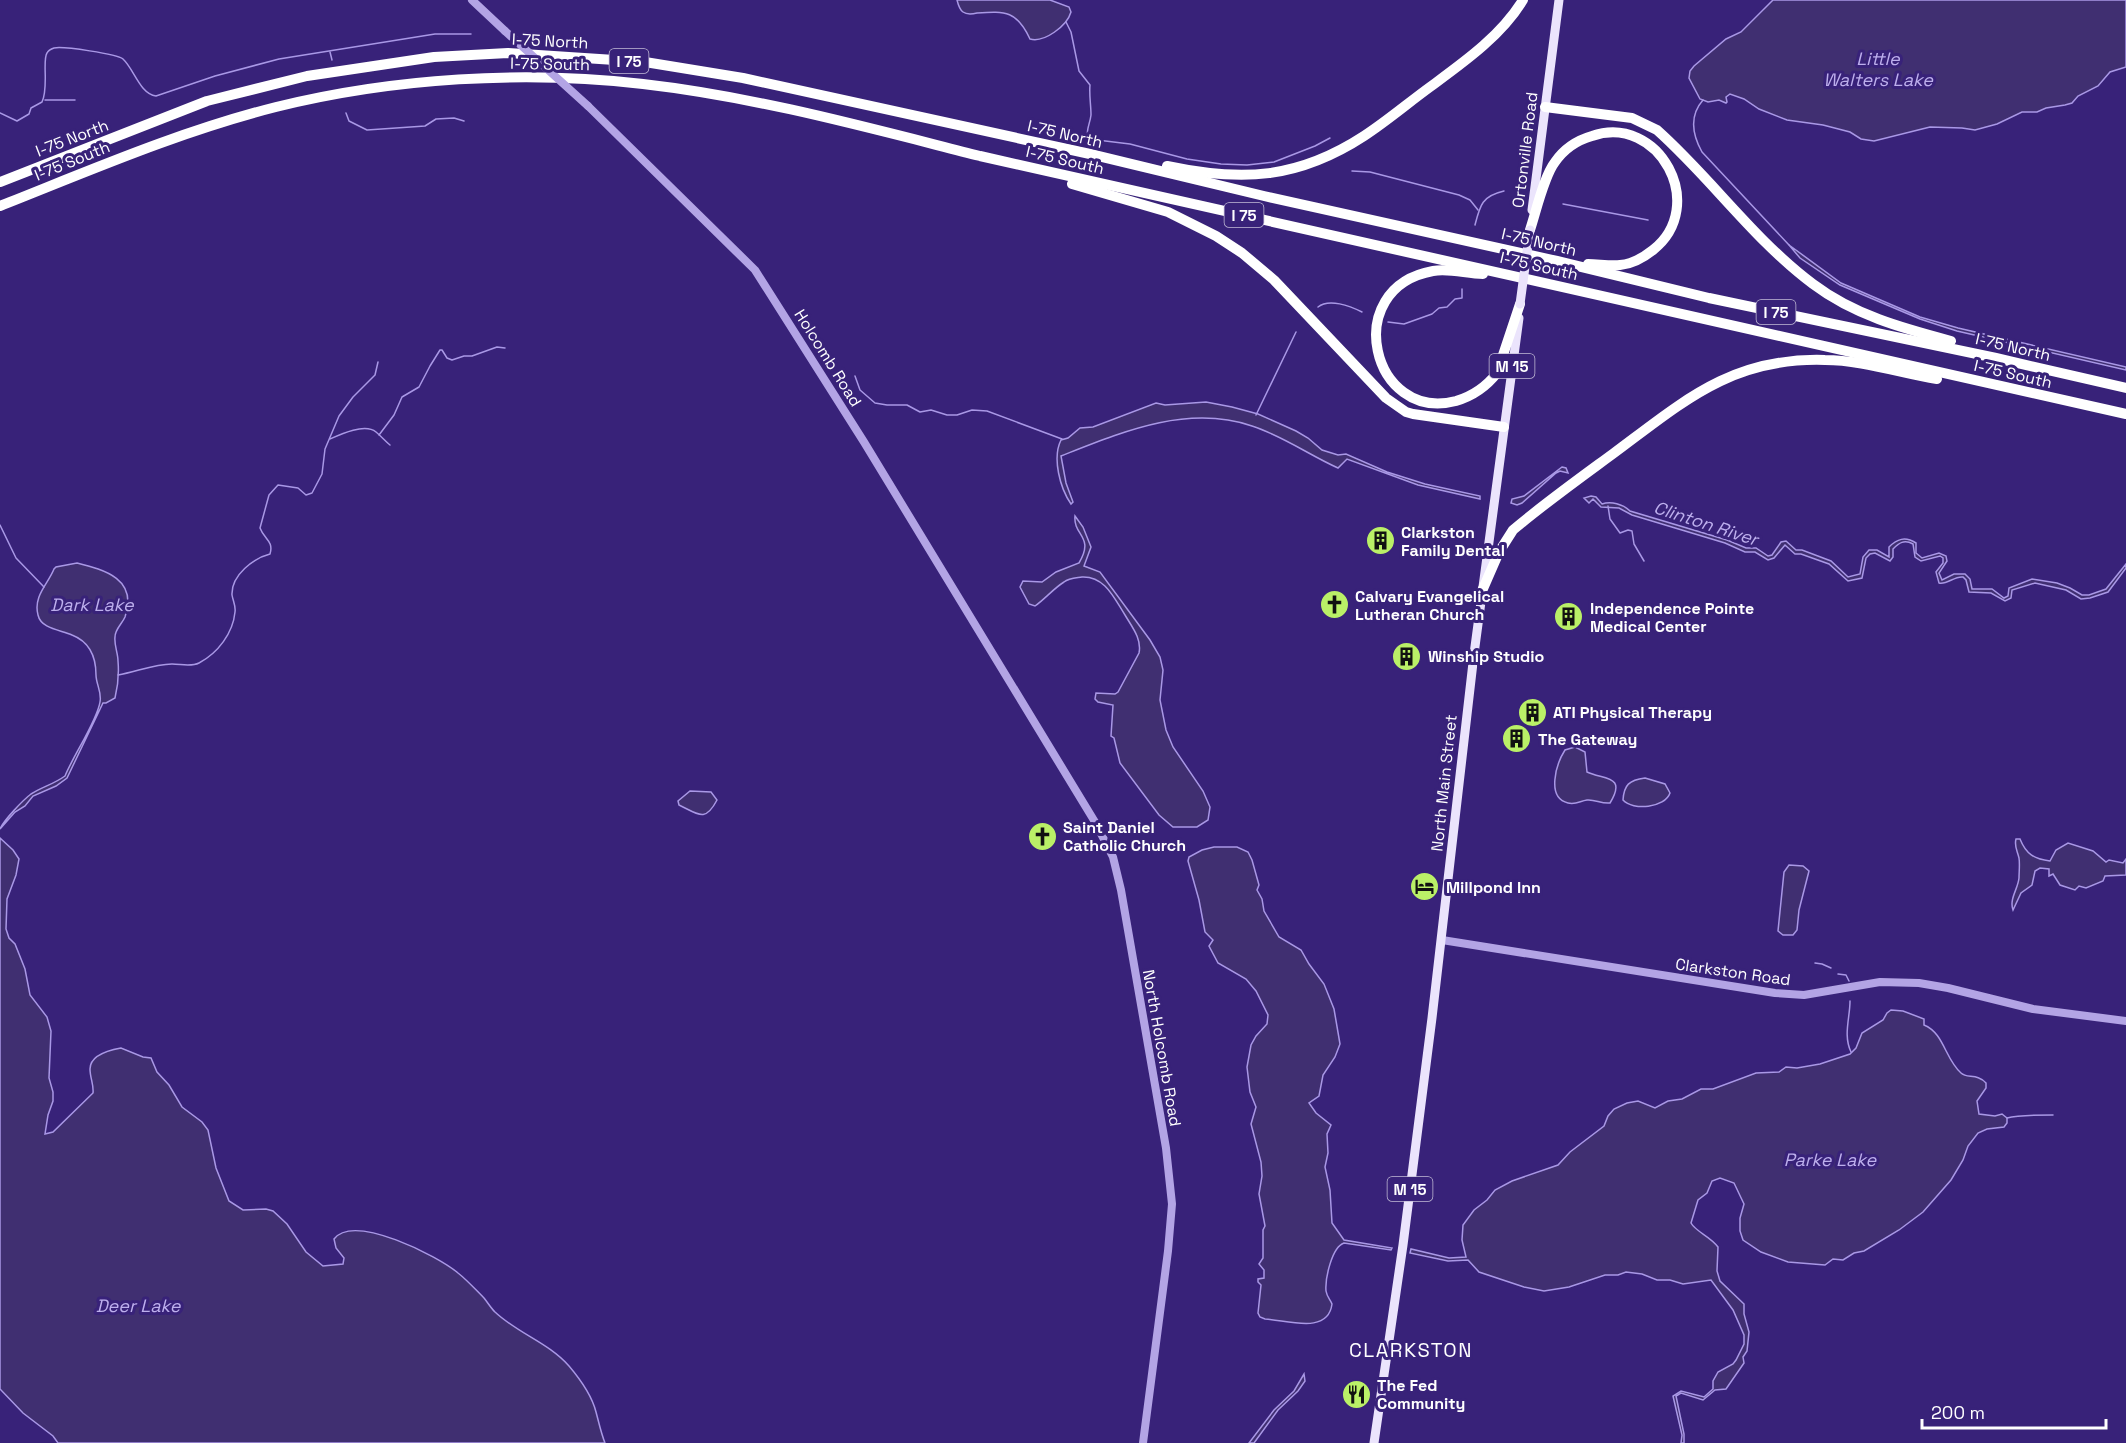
<svg xmlns="http://www.w3.org/2000/svg" width="2126" height="1443" viewBox="0 0 2126 1443" font-family="'Space Grotesk',sans-serif">
<style>
.water{fill:#402f71;stroke:#a998e6;stroke-width:1.5}
.lines{fill:none;stroke-linecap:round;stroke-linejoin:round}
.stream{stroke:#a998e6;stroke-width:1.5}
.tertiary{stroke:#b3a4e5;stroke-width:8}
.primary{stroke:#ebe4fc;stroke-width:9}
.motorway{stroke:#fff;stroke-width:10}
.tertiary-bridge{stroke:#b3a4e5;stroke-width:8}
.primary-bridge{stroke:#ebe4fc;stroke-width:9}
.labels{text-anchor:middle;dominant-baseline:central;stroke-width:6;stroke-linejoin:round;paint-order:stroke}
.shield{fill:#382279;stroke:#c3bdd7;stroke-width:1.5}
.shield-label{font-size:15px;font-weight:bold;fill:#fff}
.street-label{font-size:16px;fill:#fff;stroke:#382279}
.poi-label{font-size:16px;font-weight:bold;fill:#fff;stroke:#382279;text-anchor:start}
.water-label{font-size:18px;font-style:italic;fill:#bdafed;stroke:#382279}
.quarter-label{font-size:20px;letter-spacing:1.5px;fill:#fff;stroke:#382279}
</style>
<rect width="100%" height="100%" fill="#382279"/>
<g class="water">
<path d="M957,0H1050L1069,7L1071,12C1067,26 1044,43 1030,39C1017,11 1006,11 977,13C973,14 967,15 963,12C960,10 958,4 957,0Z"/>
<path d="M1773,0H2126V67L2110,72L2098,86L2078,96L2072,103L2065,105L2046,108L2037,112H2022L1997,124L1975,130L1962,128L1930,127L1874,141L1861,139L1850,132L1823,125L1787,120L1759,109L1744,99L1730,94L1726,97L1727,102L1726,103L1719,100L1708,102L1700,99L1689,78L1690,71L1694,66L1726,39L1741,32Z"/>
<path d="M1789,245L1841,283L1920,317L1958,328L2126,367V370L1957,331L1920,319L1840,285L1800,258Z"/>
<path d="M1156,403L1165,405L1206,402L1232,407L1258,414L1296,431L1308,438L1322,450L1338,455L1346,454L1387,472L1425,484L1480,496V499L1418,485L1347,459L1338,468C1309,455 1283,436 1252,426C1187,404 1122,432 1061,456L1066,483L1073,502L1071,504C1060,488 1052,458 1061,440L1068,438L1080,428L1093,427Z"/>
<path d="M1562,467L1566,468L1568,473L1560,471L1556,473L1522,503L1517,505L1511,503L1512,499L1524,496Z"/>
<path d="M1591,496L1596,497L1602,504C1611,501 1623,504 1630,511L1727,540L1746,548H1756L1768,556L1772,555L1781,542L1786,541L1796,550H1802L1831,561L1848,577L1860,574L1863,557L1869,550H1877L1889,557V547C1897,539 1905,536 1916,543V553L1922,558L1939,553L1946,556L1947,561L1939,573L1942,580L1954,574H1965L1970,579L1972,589H1992L2004,598L2008,596L2009,588L2032,579L2057,583L2070,588L2082,595H2089L2106,589L2126,564V568L2108,592L2090,598L2081,599L2066,590L2035,583L2012,590L2011,598L2005,601L1991,593L1969,592L1966,580L1963,577C1954,576 1947,585 1939,583L1936,572L1943,563V558L1940,556L1921,561L1915,557L1913,544C1904,539 1899,543 1893,549V557L1890,561L1875,553L1870,554L1866,558L1862,578L1848,581L1829,564L1801,554H1795L1785,545L1774,558L1768,560L1755,552H1745L1725,543L1632,515L1619,508L1601,507L1593,499L1589,503L1584,498Z"/>
<path d="M1075,516L1083,527L1091,547L1084,566L1100,572L1150,640L1160,657L1163,670L1160,700L1166,730L1173,747L1203,791L1210,807L1208,820L1197,827H1173L1159,815L1120,763L1114,738L1111,736L1113,705L1098,702L1095,699L1096,693L1115,694L1118,692L1139,653C1142,639 1132,627 1125,615C1114,598 1105,576 1082,577C1076,578 1069,578 1064,582C1053,589 1045,599 1035,606L1029,604L1020,587L1023,581L1042,582L1056,572L1079,563C1095,536 1073,536 1075,516Z"/>
<path d="M77,563C105,570 138,579 125,617C122,624 115,629 115,637C114,645 118,653 118,661C119,673 118,686 115,698L106,703H103L67,778L56,786L33,796L25,806L15,812L0,829C4,820 23,800 31,794C42,787 54,784 65,776C73,756 97,721 100,702C102,692 96,684 96,675C96,658 90,642 72,635C61,630 41,629 38,615C33,596 48,584 54,569L56,567Z"/>
<path d="M1575,747L1585,752L1587,772C1604,780 1627,775 1610,803C1601,804 1595,799 1587,800C1580,801 1576,805 1568,803C1546,798 1556,764 1565,750Z"/>
<path d="M1645,778L1665,784L1670,793C1665,808 1633,811 1623,800C1624,785 1629,780 1645,778Z"/>
<path d="M690,791L711,792L717,800C705,823 698,814 679,805L678,801Z"/>
<path d="M0,838L13,850L19,859L16,875L7,899L6,929L9,938L15,944L25,969L30,995L47,1017L51,1031L49,1078L53,1092V1101L48,1115L45,1134L53,1132L93,1093C94,1085 90,1078 90,1069C90,1055 110,1050 121,1048L143,1057L151,1058L157,1072L169,1085L182,1107L202,1122L208,1130L216,1168L229,1201L243,1210L266,1209L273,1211L287,1224L306,1252L323,1266L343,1264L344,1258L336,1248L334,1239C354,1213 438,1256 458,1273C467,1280 476,1290 484,1298C488,1303 491,1308 495,1312C517,1333 549,1343 569,1366C580,1379 592,1396 596,1412C599,1423 601,1433 605,1443H58L53,1436L23,1413L0,1389Z"/>
<path d="M2016,839H2020C2026,854 2034,859 2050,861L2056,850L2068,843L2093,851L2106,862L2109,860L2123,863L2126,859V875L2105,876L2103,881L2086,888L2079,886L2075,890L2060,885L2053,874L2049,876V869L2040,868L2035,871L2032,885L2021,893L2013,910C2009,899 2018,889 2019,878C2019,872 2020,864 2019,858C2017,850 2014,846 2016,839Z"/>
<path d="M1214,847H1237L1248,852L1252,860L1259,885L1257,890L1262,899L1264,911L1279,937L1301,950L1309,964L1324,984L1334,1009L1340,1044L1335,1057L1323,1075L1319,1096L1309,1103L1316,1113L1331,1125L1327,1134L1328,1153L1325,1167L1330,1190L1332,1223L1344,1240L1392,1248L1391,1250L1344,1243C1332,1247 1325,1278 1326,1291C1327,1297 1330,1299 1332,1304C1328,1335 1287,1320 1265,1319L1260,1317L1258,1313L1261,1285L1258,1282V1279L1264,1278V1270L1259,1264L1263,1258V1230L1265,1226L1259,1194L1262,1176L1261,1162L1251,1124L1256,1107L1250,1092L1247,1067L1251,1045L1256,1036L1267,1024L1268,1015L1256,991L1246,979L1218,963L1209,946L1213,940L1205,932L1199,900L1188,861L1189,857L1202,850Z"/>
<path d="M1789,865L1803,866L1809,871L1799,910L1797,930L1793,935H1783L1778,931L1784,872Z"/>
<path d="M1891,1010L1903,1011L1924,1019V1025C1944,1033 1945,1059 1961,1073C1967,1079 1977,1073 1986,1083V1088L1977,1101L1979,1114L1995,1116L2002,1114L2007,1118V1123L2004,1127L1987,1129L1978,1133L1968,1146L1963,1160L1951,1180L1923,1212L1899,1230L1864,1251L1854,1253L1843,1260L1833,1259L1825,1265L1788,1262L1761,1252L1743,1240L1740,1231V1218L1744,1204L1734,1183L1720,1178L1712,1181L1707,1193L1698,1200L1691,1223C1696,1232 1710,1236 1718,1247L1717,1271L1720,1281L1744,1304V1314L1749,1332L1747,1351L1743,1357L1744,1363L1726,1389L1715,1390L1703,1400L1681,1393L1676,1396L1684,1434V1443H1681L1682,1435L1673,1396L1681,1391L1704,1397L1713,1389V1381L1718,1372L1733,1364L1736,1360L1744,1344V1335L1733,1310L1711,1280L1683,1284L1670,1280H1657L1642,1274L1626,1272L1618,1275H1605L1569,1287L1544,1291L1524,1287L1479,1272L1468,1260L1448,1261L1410,1253L1411,1249L1449,1258L1466,1257L1462,1240L1463,1225L1474,1210L1487,1200L1495,1190L1512,1181L1558,1165L1570,1152L1604,1126L1608,1116L1614,1109L1627,1103L1638,1101L1655,1108L1668,1101L1682,1099L1701,1089H1713L1756,1073L1779,1072L1786,1067L1797,1068L1820,1064L1850,1054L1856,1048L1862,1033L1883,1020L1887,1013Z"/>
<path d="M1304,1374L1305,1381L1298,1391L1278,1410L1254,1443H1249L1274,1410L1294,1391Z"/>
</g>
<g class="lines">
<g class="stream">
<path d="M1066,22L1071,32L1079,71L1090,85C1089,95 1091,105 1091,115C1090,124 1085,131 1089,139L1130,144L1187,159L1221,164L1247,165L1274,162L1315,146L1330,138"/>
<path d="M330,52L332,60"/>
<path d="M45,100H75"/>
<path d="M1703,100C1689,116 1692,134 1702,152L1789,245"/>
<path d="M0,113L17,121L29,114L31,108L42,102C49,88 42,60 47,53C48,51 51,49 54,48C63,46 117,54 123,59C134,69 140,94 156,96L215,76L279,59L435,34H471"/>
<path d="M346,113L349,121L367,130L425,126L436,119L454,118L464,121"/>
<path d="M1352,171L1370,172L1459,195L1470,200L1478,210"/>
<path d="M1563,204L1648,220"/>
<path d="M1475,225C1480,205 1482,196 1504,191"/>
<path d="M1318,307C1329,298 1350,306 1362,312"/>
<path d="M1388,322L1404,324L1432,314L1439,308L1447,307L1455,299L1462,298V289"/>
<path d="M855,376L860,390L875,403L887,405H907L920,412L931,410L947,415H957L972,410L987,411L1062,439"/>
<path d="M1256,415L1296,332"/>
<path d="M379,435L394,415L402,397L419,387L430,366L440,350H442L447,358L452,360L464,356H472L497,347L505,348"/>
<path d="M330,439C341,434 365,423 376,432C381,436 385,441 390,445"/>
<path d="M1608,506L1610,519L1620,533L1628,530L1632,531L1634,544L1644,561"/>
<path d="M0,525L16,558L44,587"/>
<path d="M118,675C136,672 154,664 172,664C181,664 191,667 199,663C218,653 233,633 235,612C236,606 233,601 232,595C231,575 254,558 270,554C274,541 264,539 260,528L269,495L278,485L298,488L306,495L312,493L322,474L325,449L339,416L353,397L375,375L378,362"/>
<path d="M1815,963L1822,964L1831,968"/>
<path d="M1838,974L1846,975L1849,981"/>
<path d="M1850,1001C1850,1018 1843,1035 1851,1052"/>
<path d="M2007,1118C2019,1115 2039,1115 2053,1115"/>
</g>
<g class="tertiary">
<path d="M472,0L505,31"/>
<path d="M588,106L755,270L864,442L1095,822L1113,857L1121,890L1166,1148L1172,1204L1168,1251L1143,1443"/>
<path d="M1442,940L1775,993L1804,995L1880,982L1919,983L1948,988L2033,1009L2126,1021"/>
</g>
<g class="primary">
<path d="M1532,210L1559,0"/>
<path d="M1374,1443L1403,1245L1432,1018L1474,654L1519,318"/>
</g>
<g class="motorway">
<path d="M1545,107L1632,118L1657,130C1711,178 1754,240 1813,284C1854,315 1902,328 1951,341"/>
<path d="M1167,166C1242,182 1298,179 1364,136C1387,121 1408,103 1430,87C1464,62 1501,36 1523,0"/>
<path d="M0,182L207,101L307,76L434,57L508,53L645,62L743,78L1090,154L1264,196L1557,261L1709,298L1996,358L2126,388"/>
<path d="M1072,184L1168,212L1216,236L1242,253L1274,280L1386,398L1406,412L1413,414L1504,427"/>
<path d="M0,206C91,170 181,131 276,107C393,78 524,70 643,84C757,97 869,128 980,156L2126,414"/>
<path d="M1530,230C1536,212 1544,176 1555,162C1564,149 1578,140 1592,136C1659,113 1709,206 1653,250C1643,258 1633,264 1620,265C1610,266 1598,264 1588,264"/>
<path d="M1483,274C1467,274 1450,268 1433,271C1339,288 1372,423 1456,401C1473,396 1486,387 1497,373L1520,304"/>
<path d="M1482,591L1499,552L1513,530C1545,503 1580,478 1614,453C1684,401 1732,357 1825,360C1862,360 1900,373 1937,379"/>
</g>
<path class="tertiary-bridge" d="M505,31L588,106"/>
<path class="primary-bridge" d="M1520,304L1530,230"/>
</g>
<defs>
<symbol id="building-disc" viewBox="-11 -11 22 22"><circle r="9.5" fill="#baf067" stroke="#382279"/><path d="M-4-6H4V6H1V3H-1V6H-4ZM-2.5-4.3h1.7v1.8h-1.7ZM.8-4.3h1.7v1.8H.8ZM-2.5-1h1.7V.8h-1.7ZM.8-1h1.7V.8H.8Z" fill="#111"/></symbol>
<symbol id="church-disc" viewBox="-11 -11 22 22"><circle r="9.5" fill="#baf067" stroke="#382279"/><path d="M-1.2-6h2.4v3.5h3.3v2.4h-3.3V6h-2.4V-.1h-3.3v-2.4h3.3Z" fill="#111"/></symbol>
<symbol id="hotel-disc" viewBox="-11 -11 22 22"><circle r="9.5" fill="#baf067" stroke="#382279"/><path d="M-6-4.5h1.5V1H6V5H4.5V3h-9V5H-6ZM-4 0a1.8 1.8 0 1 1 3.6 0ZM.5 0V-2.5h3Q6-2.5 6 0Z" fill="#111"/></symbol>
<symbol id="restaurant-disc" viewBox="-11 -11 22 22"><circle r="9.5" fill="#baf067" stroke="#382279"/><path d="M-5-6h1v4h1v-4h1v4h1v-4h1v5L-1.5 .5V6h-2V.5L-5-1ZM5-6V6H3V1.5H1.5Q1.5-4 5-6Z" fill="#111"/></symbol>
</defs>
<g fill-rule="evenodd">
<use href="#building-disc" x="1364" y="524" width="33" height="33"/>
<use href="#church-disc" x="1318" y="588" width="33" height="33"/>
<use href="#building-disc" x="1552" y="600" width="33" height="33"/>
<use href="#building-disc" x="1390" y="640" width="33" height="33"/>
<use href="#building-disc" x="1516" y="696" width="33" height="33"/>
<use href="#building-disc" x="1500" y="722" width="33" height="33"/>
<use href="#church-disc" x="1026" y="820" width="33" height="33"/>
<use href="#hotel-disc" x="1408" y="870" width="33" height="33"/>
<use href="#restaurant-disc" x="1340" y="1378" width="33" height="33"/>
</g>
<g class="labels">
<g class="shield">
<rect x="609.5" y="49" width="39" height="24" rx="4.5"/>
<rect x="1224.5" y="203" width="39" height="24" rx="4.5"/>
<rect x="1756.5" y="300" width="39" height="24" rx="4.5"/>
<rect x="1489.5" y="354" width="45" height="24" rx="4.5"/>
<rect x="1387.5" y="1177" width="45" height="24" rx="4.5"/>
</g>
<g class="shield-label">
<text x="629" y="61">I 75</text>
<text x="1244" y="215">I 75</text>
<text x="1776" y="312">I 75</text>
<text x="1512" y="366">M 15</text>
<text x="1410" y="1189">M 15</text>
</g>
<g class="street-label">
<text transform="translate(550 41) rotate(3)">I-75 North</text>
<text transform="translate(550 64) rotate(1)">I-75 South</text>
<text transform="translate(1065 134) rotate(13)">I-75 North</text>
<text transform="translate(72 138) rotate(-21)">I-75 North</text>
<text transform="translate(1525 150) rotate(-83)">Ortonville Road</text>
<text transform="translate(1065 160) rotate(13)">I-75 South</text>
<text transform="translate(72 161) rotate(-22)">I-75 South</text>
<text transform="translate(1539 242) rotate(13)">I-75 North</text>
<text transform="translate(1539 266) rotate(13)">I-75 South</text>
<text transform="translate(2013 347) rotate(13)">I-75 North</text>
<text transform="translate(828 358) rotate(58)">Holcomb Road</text>
<text transform="translate(2013 374) rotate(13)">I-75 South</text>
<text transform="translate(1444 783) rotate(-84)">North Main Street</text>
<text transform="translate(1733 972) rotate(8)">Clarkston Road</text>
<text transform="translate(1162 1048) rotate(80)">North Holcomb Road</text>
</g>
<g class="poi-label">
<text x="1401" y="532">Clarkston<tspan x="1401" dy="18">Family Dental</tspan></text>
<text x="1355" y="596">Calvary Evangelical<tspan x="1355" dy="18">Lutheran Church</tspan></text>
<text x="1590" y="608">Independence Pointe<tspan x="1590" dy="18">Medical Center</tspan></text>
<text x="1428" y="656">Winship Studio</text>
<text x="1553" y="712">ATI Physical Therapy</text>
<text x="1538" y="739">The Gateway</text>
<text x="1063" y="827">Saint Daniel<tspan x="1063" dy="18">Catholic Church</tspan></text>
<text x="1446" y="887">Millpond Inn</text>
<text x="1377" y="1385">The Fed<tspan x="1377" dy="18">Community</tspan></text>
</g>
<g class="water-label">
<text x="1878" y="58">Little<tspan x="1878" dy="21">Walters Lake</tspan></text>
<text transform="translate(1706 523) rotate(18)">Clinton River</text>
<text x="92" y="604">Dark Lake</text>
<text x="1830" y="1159">Parke Lake</text>
<text x="138" y="1305">Deer Lake</text>
</g>
<g class="quarter-label">
<text x="1411" y="1350">CLARKSTON</text>
</g>
</g>
<path d="M1922 1419v9h184v-9" fill="none" stroke="#ffffff" stroke-width="3"/>
<text x="1931" y="1419" font-size="18" fill="#ffffff" stroke="#382279" stroke-width="4.5" paint-order="stroke">200 m</text>
</svg>
